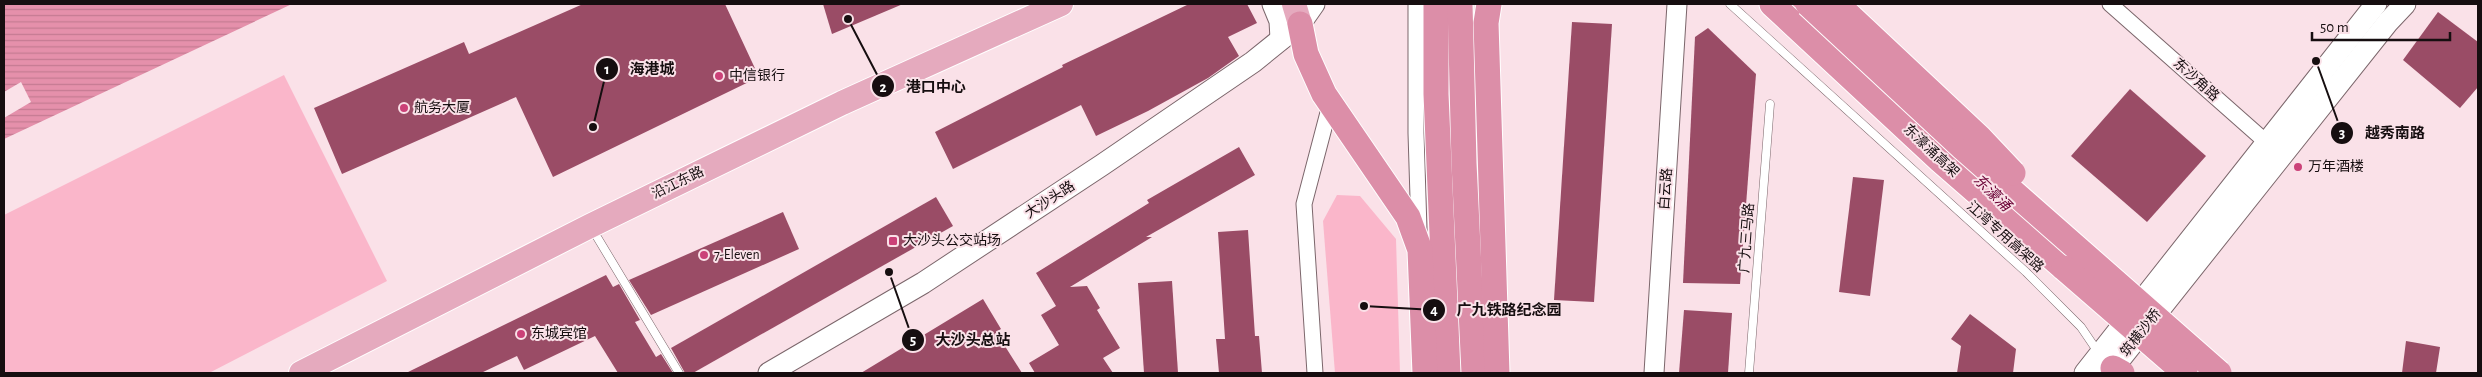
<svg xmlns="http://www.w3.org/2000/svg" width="2482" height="377" viewBox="0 0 2482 377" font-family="'Alegreya Sans','Noto Sans SC',sans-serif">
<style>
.park{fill:#fab6ca}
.water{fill:url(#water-rules)}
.pier{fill:#fae1e8}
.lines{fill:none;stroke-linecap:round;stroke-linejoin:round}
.river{stroke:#e590ab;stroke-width:32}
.building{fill:#9a4c66}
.service-casing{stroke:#7b666b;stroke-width:9}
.minor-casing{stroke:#7b666b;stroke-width:17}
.tertiary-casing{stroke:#7b666b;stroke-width:21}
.secondary-casing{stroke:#7b666b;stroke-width:23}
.primary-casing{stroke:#fff;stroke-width:26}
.trunk-casing{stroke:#fff;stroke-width:27}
.service{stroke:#fff;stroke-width:8}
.minor{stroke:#fff;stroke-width:15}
.tertiary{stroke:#fff;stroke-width:19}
.secondary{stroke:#fff;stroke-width:21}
.primary{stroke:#e5aabe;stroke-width:24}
.trunk{stroke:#dc8ea8;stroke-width:25}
.trunk-bridge-casing{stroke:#fff;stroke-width:27;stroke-linecap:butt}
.trunk-bridge{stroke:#dc8ea8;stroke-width:25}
.poi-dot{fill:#cb4178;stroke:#fae1e8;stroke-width:2}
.labels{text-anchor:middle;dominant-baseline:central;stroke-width:4;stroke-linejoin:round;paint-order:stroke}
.poi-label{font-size:14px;fill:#160e10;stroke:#fae1e8;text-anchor:start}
.street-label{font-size:14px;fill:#160e10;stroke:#fae1e8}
.water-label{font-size:15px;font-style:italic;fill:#690034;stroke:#fae1e8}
.leader{fill:none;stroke:#160e10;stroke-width:2}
.callout-dot{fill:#160e10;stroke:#fae1e8;stroke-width:2}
.mark-label{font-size:15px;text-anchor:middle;font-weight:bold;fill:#fff}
.callout-label{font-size:15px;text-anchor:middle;font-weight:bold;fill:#160e10;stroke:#fae1e8;stroke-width:4;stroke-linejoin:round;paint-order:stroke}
</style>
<defs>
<pattern id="water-rules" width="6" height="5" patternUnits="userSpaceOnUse" patternTransform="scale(1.25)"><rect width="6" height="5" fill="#e590ab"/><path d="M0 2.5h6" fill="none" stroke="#c47b92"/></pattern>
</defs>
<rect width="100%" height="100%" fill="#fae1e8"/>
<g class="park">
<path d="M284,75L387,281L209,373H4V215Z"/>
<path d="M1337,195L1360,196L1396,239L1400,373H1335L1323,221Z"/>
</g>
<path class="water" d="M4,4H292L4,139Z"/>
<path class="pier" d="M21,82L31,102L4,118V92Z"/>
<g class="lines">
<path class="river" d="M1793,4L1828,37"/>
</g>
<g class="building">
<path d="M583,4H725L759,77L553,177L516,97L342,174L314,108L464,42L469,54Z"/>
<path d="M823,4H903L832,34Z"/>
<path d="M1189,4H1247L1257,23L1228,37L1239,56L1208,78L1148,111L1096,136L1081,105L953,169L935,132L1063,67L1062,65Z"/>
<path d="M2438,12L2478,42V87L2460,108L2403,60Z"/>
<path d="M1572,22L1612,24L1594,302L1554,300Z"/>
<path d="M1708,28L1756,74L1740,284L1683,283L1695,37Z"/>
<path d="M2130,89L2206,156L2147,222L2071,156Z"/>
<path d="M1239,147L1255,175L1146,237H1152L1070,287L1087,286L1100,308L1097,310L1120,348L1103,358L1113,373H1035L1029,363L1059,345L1041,315L1056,306L1036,273L1149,203L1147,200Z"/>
<path d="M1853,177L1884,180L1870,296L1839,292Z"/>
<path d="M936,197L953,226L693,373H685L671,348Z"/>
<path d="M783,212L799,249L651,315L629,280Z"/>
<path d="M1248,230L1255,336H1259L1262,373H1219L1216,339H1225L1218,232Z"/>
<path d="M606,275L613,287L619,284L640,320L635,322L656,357L661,354L673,373H618L595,336L524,370L517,356L481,373H406Z"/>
<path d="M1172,281L1178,373H1144L1138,283Z"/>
<path d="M983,299L1001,329L996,332L1022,373H861Z"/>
<path d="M1684,310L1732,313L1728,373H1679Z"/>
<path d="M1970,314L2016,349L2013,373H1957L1961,346L1951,339Z"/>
<path d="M2406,341L2440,347L2436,373H2402Z"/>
</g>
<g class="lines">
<defs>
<g id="service">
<path d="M1730,4L2026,272L2081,327L2098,352"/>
<path d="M591,227L679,373"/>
<path d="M1749,373L1770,104"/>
</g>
<g id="minor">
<path d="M1416,4V133L1419,230"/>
<path d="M2110,4L2274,149"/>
<path d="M1315,373L1304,204L1330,105"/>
</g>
<path id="tertiary" d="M1654,373L1677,4"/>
<g id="secondary">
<path d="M1273,4L1280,21L1281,39"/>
<path d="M769,373L923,283L1102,165L1253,62L1300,24L1314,4"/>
<path d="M2085,373L2376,4"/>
<path d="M2109,373L2388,22L2405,4"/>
</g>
<g id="primary">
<path d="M1294,4L1300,24"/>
<path d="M301,373L590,226L842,103L1061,4"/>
</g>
<g id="trunk">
<path d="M1436,4V94L1448,373"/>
<path d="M1460,4L1464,163L1474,373"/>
<path d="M1489,4L1486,23L1497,373"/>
<path d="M1772,4L1940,160L2064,268"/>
<path d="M1300,24L1306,54L1324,94L1408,217L1420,250L1425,373"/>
</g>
</defs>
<use href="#service" class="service-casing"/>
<use href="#minor" class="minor-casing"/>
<use href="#tertiary" class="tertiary-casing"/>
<use href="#secondary" class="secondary-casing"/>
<use href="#primary" class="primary-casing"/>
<use href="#trunk" class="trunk-casing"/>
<use href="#service" class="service"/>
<use href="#minor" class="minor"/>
<use href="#tertiary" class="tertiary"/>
<use href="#secondary" class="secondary"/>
<use href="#primary" class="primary"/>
<use href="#trunk" class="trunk"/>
<defs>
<g id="trunk-bridge">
<path d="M1808,4L1962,147L2219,373"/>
<path d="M1837,4L1979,137L2013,173"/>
<path d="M2064,268L2185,373"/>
<path d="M2113,368L2122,373"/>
</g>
</defs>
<use href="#trunk-bridge" class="trunk-bridge-casing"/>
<use href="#trunk-bridge" class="trunk-bridge"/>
</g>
<g class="poi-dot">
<circle cx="719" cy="76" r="5"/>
<circle cx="404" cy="108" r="5"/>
<circle cx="2298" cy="167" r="5"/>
<rect x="888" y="236" width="10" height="10" rx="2.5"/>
<circle cx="704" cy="255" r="5"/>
<circle cx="521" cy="334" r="5"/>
</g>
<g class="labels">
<g class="poi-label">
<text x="729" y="76">中信银行</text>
<text x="414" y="108">航务大厦</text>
<text x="2308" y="167">万年酒楼</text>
<text x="903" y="241">大沙头公交站场</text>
<text x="714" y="255">7-Eleven</text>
<text x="531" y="334">东城宾馆</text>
</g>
<g class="street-label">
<text transform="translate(2196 80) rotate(42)">东沙角路</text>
<text transform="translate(1931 151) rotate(43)">东濠涌高架</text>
<text transform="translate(678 183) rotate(-26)">沿江东路</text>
<text transform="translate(1666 189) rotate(-86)">白云路</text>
<text transform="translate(1050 200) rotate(-33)">大沙头路</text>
<text transform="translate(2005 237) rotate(42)">江湾专用高架路</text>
<text transform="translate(1747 238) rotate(-86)">广九三马路</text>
<text transform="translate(2141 333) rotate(-52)">筑横沙桥</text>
</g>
<g class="water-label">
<text transform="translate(1992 193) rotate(44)">东濠涌</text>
</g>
</g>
<path class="leader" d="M593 127L607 69M848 19L883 86M2316 61L2342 133M1364 306L1434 310M889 272L913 340"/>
<g class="callout-dot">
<circle cx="593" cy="127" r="5"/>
<circle cx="848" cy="19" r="5"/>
<circle cx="2316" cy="61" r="5"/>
<circle cx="1364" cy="306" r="5"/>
<circle cx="889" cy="272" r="5"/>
<circle cx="607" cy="69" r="12"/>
<circle cx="883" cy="86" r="12"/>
<circle cx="2342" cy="133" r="12"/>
<circle cx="1434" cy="310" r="12"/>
<circle cx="913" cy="340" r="12"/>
</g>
<g class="mark-label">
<text x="607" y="74">1</text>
<text x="883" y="92">2</text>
<text x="2342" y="138">3</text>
<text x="1434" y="315">4</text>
<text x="913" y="345">5</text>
</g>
<g class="callout-label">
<text x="652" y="74">海港城</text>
<text x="936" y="92">港口中心</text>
<text x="2395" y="138">越秀南路</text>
<text x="1509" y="315">广九铁路纪念园</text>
<text x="973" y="345">大沙头总站</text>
</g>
<rect width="2482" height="377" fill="none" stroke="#160e10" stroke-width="10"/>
<path d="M2312 32v8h138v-8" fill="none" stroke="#160e10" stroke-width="2.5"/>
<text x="2320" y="32" font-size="15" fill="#160e10" stroke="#fae1e8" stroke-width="4" paint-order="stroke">50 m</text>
</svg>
